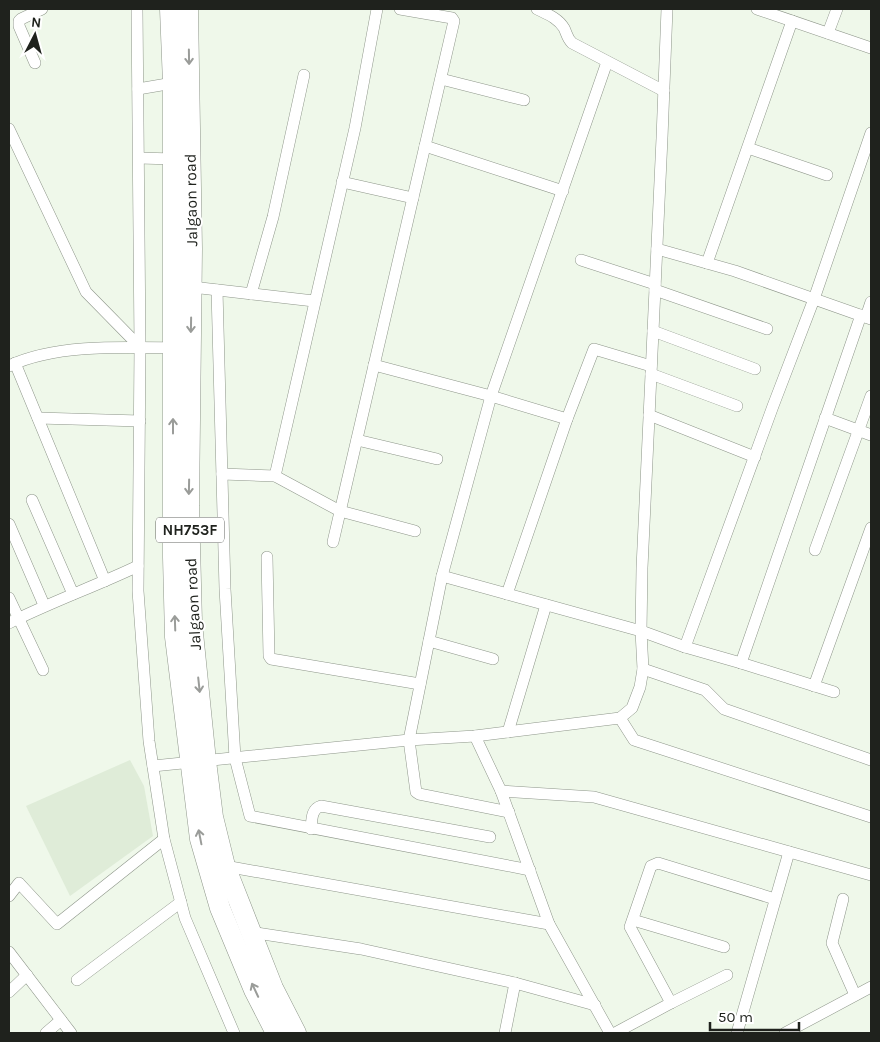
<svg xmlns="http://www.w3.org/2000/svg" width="880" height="1042" viewBox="0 0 880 1042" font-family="Karla,sans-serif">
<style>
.built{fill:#dfecd8}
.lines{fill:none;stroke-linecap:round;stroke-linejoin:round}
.street-casing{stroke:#8e968a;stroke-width:12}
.highway-casing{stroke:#8e968a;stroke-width:21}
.street{stroke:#fff;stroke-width:11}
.highway{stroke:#fff;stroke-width:20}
.oneway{stroke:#9a9c99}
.labels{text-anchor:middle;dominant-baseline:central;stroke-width:4;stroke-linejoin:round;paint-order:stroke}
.shield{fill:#fff;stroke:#626461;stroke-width:1}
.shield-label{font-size:15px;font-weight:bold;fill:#1f221d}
.street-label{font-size:16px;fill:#1f221d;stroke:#fff}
</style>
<rect width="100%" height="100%" fill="#eff8ea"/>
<path class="built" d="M130,760L144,786L153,836L70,896L26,806Z"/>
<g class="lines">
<defs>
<g id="street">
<path d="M137,9L140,347L138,591L149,741L164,839L185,918L234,1033"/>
<path d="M537,9C547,14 558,18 564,28C567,34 567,38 572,43L664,91"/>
<path d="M757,9L871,48"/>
<path d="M828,33L837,9"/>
<path d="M35,63L19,26V21L21,19L42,9"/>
<path d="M441,79L524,100"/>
<path d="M138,89L173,83"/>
<path d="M9,129L86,292L140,347"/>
<path d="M425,146L563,191"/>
<path d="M748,148L827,175"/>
<path d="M139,158L174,159"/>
<path d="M342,182L413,198"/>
<path d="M657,249L735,271L871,319"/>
<path d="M581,260L655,284"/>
<path d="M707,263L792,21"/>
<path d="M192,287L314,301"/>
<path d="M217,290L225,589L235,758L250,816L530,870"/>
<path d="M655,290L767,329"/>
<path d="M251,294L273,217L304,75"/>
<path d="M866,317L871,302"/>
<path d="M653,331L755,369"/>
<path d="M15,363L105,581"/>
<path d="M374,365L491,396L567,419"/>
<path d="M9,366C55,344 123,347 174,348"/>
<path d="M651,374L737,406"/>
<path d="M649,415L755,457"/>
<path d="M38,418L140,421"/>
<path d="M825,418L871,435"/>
<path d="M357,440L437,459"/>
<path d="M222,474L275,476L340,511L415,531"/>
<path d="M275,476L355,128L377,9"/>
<path d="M32,500L73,594"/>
<path d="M9,524L44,605"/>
<path d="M333,542L454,21L452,18L400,9"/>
<path d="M815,550L871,396"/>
<path d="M267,557L269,656L271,659L420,684"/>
<path d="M442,576L641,631L685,647L741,663L834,692"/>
<path d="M507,594L567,419L594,349L651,366"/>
<path d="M9,598L43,670"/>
<path d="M9,623C51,602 96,586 138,566"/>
<path d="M429,641L493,659"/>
<path d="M685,647L773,406L814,299L871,133"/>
<path d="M741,663L861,315"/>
<path d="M643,669L705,690L724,709L871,760"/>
<path d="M814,686L871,528"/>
<path d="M620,718L634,740L871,817"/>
<path d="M508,732L546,605"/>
<path d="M475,736L501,791L549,924"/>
<path d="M153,766L409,740L475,736L620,718L632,708L640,687L643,669L641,631L642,568L662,138L667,9"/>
<path d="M501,791L594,797L871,875"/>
<path d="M509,812L419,794L416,792L409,740L442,576L491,396L607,62"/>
<path d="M311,829C312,820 311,809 321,806L490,837"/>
<path d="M225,866L549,924L610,1033"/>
<path d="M9,896L19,883L57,924L164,839"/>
<path d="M843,899L832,943L855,995"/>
<path d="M633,920L724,947"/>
<path d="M250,932L361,949L515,983L595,1005"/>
<path d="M9,952L71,1033"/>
<path d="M77,980L181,902"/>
<path d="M9,992L27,975"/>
<path d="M671,1003L630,927L651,866L658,863L775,899"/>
<path d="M46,1033L61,1020"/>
<path d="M505,1033L515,983"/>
<path d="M615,1033L671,1003L727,975"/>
<path d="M737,1033L789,852"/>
<path d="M785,1033L871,987"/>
</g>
<g id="highway">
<path d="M170,9L173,83V557L175,637L200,839L220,908L254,990L276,1033"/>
<path d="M188,9L192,249L189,506L192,623L206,761L213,817L225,866L273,988L296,1033"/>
</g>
</defs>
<use href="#street" class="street-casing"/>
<use href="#highway" class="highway-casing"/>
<use href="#street" class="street"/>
<use href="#highway" class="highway"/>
</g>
<defs><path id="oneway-shaft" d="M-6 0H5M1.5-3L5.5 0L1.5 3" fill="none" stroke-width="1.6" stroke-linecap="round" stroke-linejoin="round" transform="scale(1.25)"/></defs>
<g class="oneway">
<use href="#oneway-shaft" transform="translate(189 57) rotate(89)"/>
<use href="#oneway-shaft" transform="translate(191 325) rotate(91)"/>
<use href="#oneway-shaft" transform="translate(173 426) rotate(-90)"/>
<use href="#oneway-shaft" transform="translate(189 487) rotate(91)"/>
<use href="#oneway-shaft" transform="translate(175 623) rotate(-92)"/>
<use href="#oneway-shaft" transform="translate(199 685) rotate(84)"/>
<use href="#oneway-shaft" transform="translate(200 837) rotate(-101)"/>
<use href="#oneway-shaft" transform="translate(255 990) rotate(-115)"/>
</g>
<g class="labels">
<rect class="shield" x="156" y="517.5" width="68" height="25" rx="4"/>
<g class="shield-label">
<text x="190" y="530">NH753F</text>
</g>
<g class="street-label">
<text transform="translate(191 200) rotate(-91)">Jalgaon road</text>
<text transform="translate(193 604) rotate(-93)">Jalgaon road</text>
</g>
</g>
<rect width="880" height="1042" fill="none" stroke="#1f221d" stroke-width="20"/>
<g transform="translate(35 35) rotate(6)" stroke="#ffffff" stroke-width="4" paint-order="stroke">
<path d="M0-4L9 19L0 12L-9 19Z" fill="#1f221d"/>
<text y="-8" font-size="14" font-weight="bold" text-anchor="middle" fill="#1f221d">N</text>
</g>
<path d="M710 1022v8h89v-8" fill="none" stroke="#1f221d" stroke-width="2.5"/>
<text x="718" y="1022" font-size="15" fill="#1f221d" stroke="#ffffff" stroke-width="4" paint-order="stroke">50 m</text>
</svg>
